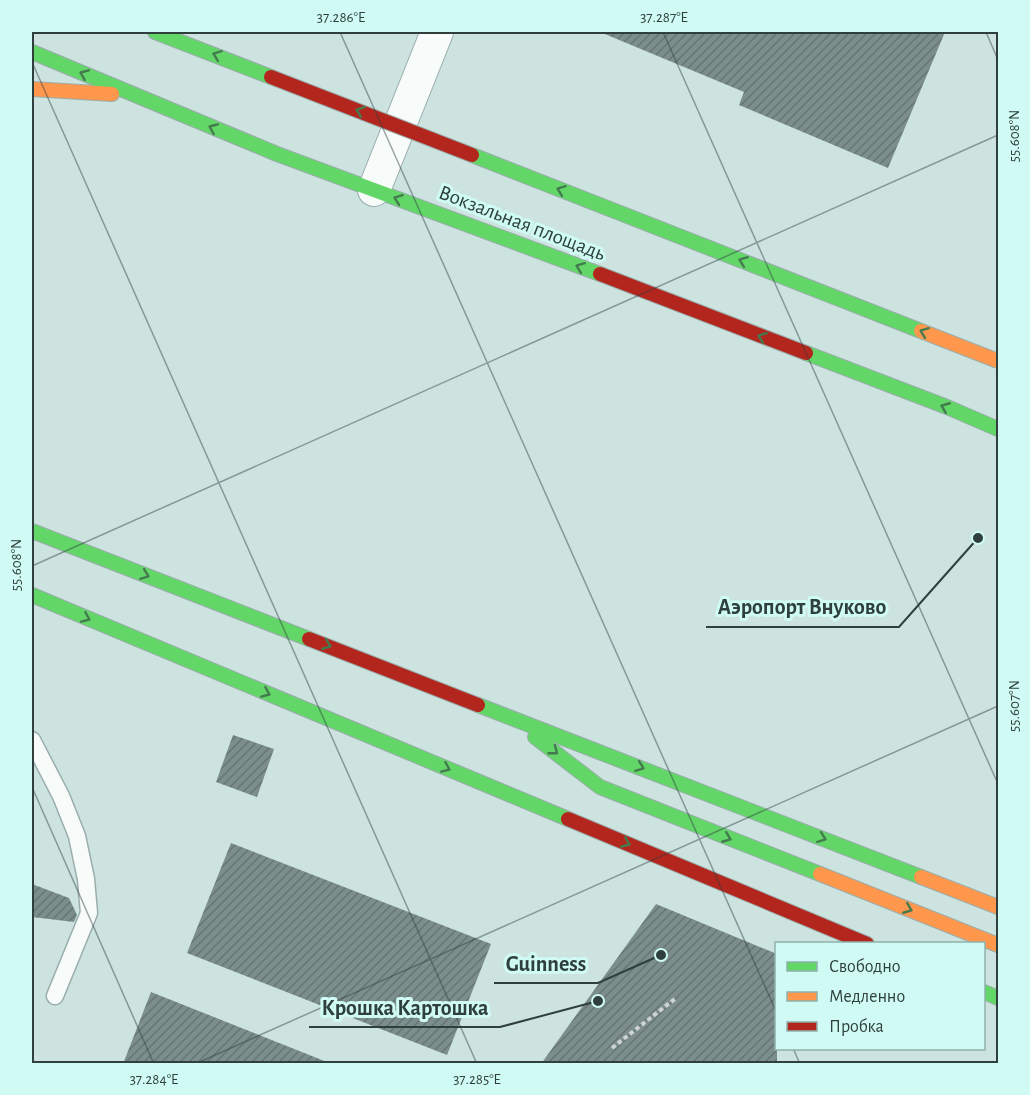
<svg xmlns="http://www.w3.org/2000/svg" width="1030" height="1095" viewBox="0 0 1030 1095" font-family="'Alegreya Sans',sans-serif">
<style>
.building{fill:url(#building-hatch)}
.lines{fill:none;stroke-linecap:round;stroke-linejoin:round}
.lane-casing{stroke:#9aadab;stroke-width:19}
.street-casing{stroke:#9aadab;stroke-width:34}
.fast-casing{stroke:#9aadab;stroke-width:16}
.slow-casing{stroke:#9aadab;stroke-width:16}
.jam-casing{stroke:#9aadab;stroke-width:16}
.path{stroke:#ccd3d2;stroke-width:4;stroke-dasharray:4.5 3;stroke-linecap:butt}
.lane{stroke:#f7fbfa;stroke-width:16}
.street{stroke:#f7fbfa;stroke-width:32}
.fast{stroke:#63d668;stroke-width:14}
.slow{stroke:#ff974d;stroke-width:14}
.jam{stroke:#b3261e;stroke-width:14}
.fast-bridge-casing{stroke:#9aadab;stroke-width:16;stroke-linecap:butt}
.slow-bridge-casing{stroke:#9aadab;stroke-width:16;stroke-linecap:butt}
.jam-bridge-casing{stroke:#9aadab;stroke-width:16;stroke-linecap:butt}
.fast-bridge{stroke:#63d668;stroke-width:14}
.slow-bridge{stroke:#ff974d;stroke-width:14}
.jam-bridge{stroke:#b3261e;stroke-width:14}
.oneway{stroke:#437b4e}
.ticks{fill:none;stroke:#2e3f3d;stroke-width:1.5;stroke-opacity:0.45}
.labels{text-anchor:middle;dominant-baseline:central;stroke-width:6;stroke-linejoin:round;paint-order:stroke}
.street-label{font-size:21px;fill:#2e3f3d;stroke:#cffbf4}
.leader{fill:none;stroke:#2e3f3d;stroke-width:2}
.callout-dot{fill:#2e3f3d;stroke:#cffbf4;stroke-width:2}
.callout-label{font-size:22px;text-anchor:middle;font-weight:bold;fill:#2e3f3d;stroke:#cffbf4;stroke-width:6;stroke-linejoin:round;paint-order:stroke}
.neatline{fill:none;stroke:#2e3f3d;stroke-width:2}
.ticks-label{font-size:15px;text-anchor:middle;fill:#2e3f3d}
</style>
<defs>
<pattern id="building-hatch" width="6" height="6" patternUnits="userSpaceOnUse" patternTransform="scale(1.5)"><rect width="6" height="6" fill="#7c8e8c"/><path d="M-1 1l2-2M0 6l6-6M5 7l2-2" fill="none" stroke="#667574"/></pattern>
</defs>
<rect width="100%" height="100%" fill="#cce3e0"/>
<g class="building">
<path d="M600,32H945L888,168L739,105L744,92Z"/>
<path d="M233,735L274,749L257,797L216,782Z"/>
<path d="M231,843L491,944L447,1055L187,953Z"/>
<path d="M32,884L69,898L77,915L74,922L32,917Z"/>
<path d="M656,904L777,954V1064H541Z"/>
<path d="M151,992L327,1062L326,1064H123Z"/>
</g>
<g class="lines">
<defs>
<path id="lane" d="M32,740L61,796L77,836L86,879L89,913L55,996"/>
<path id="street" d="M374,190L437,32"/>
<g id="fast">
<path d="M155,32L271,77"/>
<path d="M32,52L277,154L600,274"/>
<path d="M806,353L947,407L998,429"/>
<path d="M32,531L309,639"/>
<path d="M32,595L568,819"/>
<path d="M478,705L921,877"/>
<path d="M535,737L600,787L820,874"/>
<path d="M984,992L998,998"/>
</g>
<g id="slow">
<path d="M32,89L112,94"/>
<path d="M820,874L998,945"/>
<path d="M921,877L998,907"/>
</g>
<g id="jam">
<path d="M600,274L806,353"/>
<path d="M309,639L478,705"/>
<path d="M568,819L867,944"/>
</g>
</defs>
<use href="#lane" class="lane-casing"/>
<use href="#street" class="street-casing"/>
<use href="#fast" class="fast-casing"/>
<use href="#slow" class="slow-casing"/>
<use href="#jam" class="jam-casing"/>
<path class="path" d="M612,1048L676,998"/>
<use href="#lane" class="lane"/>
<use href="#street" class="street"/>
<use href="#fast" class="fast"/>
<use href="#slow" class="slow"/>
<use href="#jam" class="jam"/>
<defs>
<path id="fast-bridge" d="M472,155L921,331"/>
<path id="slow-bridge" d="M921,331L998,361"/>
<path id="jam-bridge" d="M271,77L472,155"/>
</defs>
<use href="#fast-bridge" class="fast-bridge-casing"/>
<use href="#slow-bridge" class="slow-bridge-casing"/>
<use href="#jam-bridge" class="jam-bridge-casing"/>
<use href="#fast-bridge" class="fast-bridge"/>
<use href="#slow-bridge" class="slow-bridge"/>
<use href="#jam-bridge" class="jam-bridge"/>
</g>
<defs><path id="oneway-chevron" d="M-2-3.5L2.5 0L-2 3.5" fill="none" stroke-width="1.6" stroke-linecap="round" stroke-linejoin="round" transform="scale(1.5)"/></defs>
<g class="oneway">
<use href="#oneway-chevron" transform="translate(217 55) rotate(-159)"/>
<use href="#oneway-chevron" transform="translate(84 74) rotate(-157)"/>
<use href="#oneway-chevron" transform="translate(360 111) rotate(-159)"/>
<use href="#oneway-chevron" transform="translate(213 128) rotate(-157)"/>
<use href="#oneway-chevron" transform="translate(561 190) rotate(-159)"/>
<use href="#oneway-chevron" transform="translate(398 199) rotate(-160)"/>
<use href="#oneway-chevron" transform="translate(743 261) rotate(-159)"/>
<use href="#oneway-chevron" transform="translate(580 267) rotate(-159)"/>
<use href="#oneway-chevron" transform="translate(924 332) rotate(-159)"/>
<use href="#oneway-chevron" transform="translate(762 337) rotate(-159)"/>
<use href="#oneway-chevron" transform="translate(945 407) rotate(-158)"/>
<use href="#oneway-chevron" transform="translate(145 575) rotate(21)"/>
<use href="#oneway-chevron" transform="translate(86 618) rotate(23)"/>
<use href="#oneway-chevron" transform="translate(327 645) rotate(21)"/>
<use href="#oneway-chevron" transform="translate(266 693) rotate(23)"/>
<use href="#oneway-chevron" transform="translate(554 751) rotate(38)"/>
<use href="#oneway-chevron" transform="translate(640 767) rotate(21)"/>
<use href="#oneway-chevron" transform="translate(446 768) rotate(23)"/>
<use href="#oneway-chevron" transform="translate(727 838) rotate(22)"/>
<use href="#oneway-chevron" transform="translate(822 838) rotate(21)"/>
<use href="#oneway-chevron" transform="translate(626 843) rotate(23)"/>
<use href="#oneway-chevron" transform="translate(908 909) rotate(22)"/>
</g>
<path class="ticks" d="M340,32L776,1011M663,32L998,784M986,32L998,60M32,62L477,1064M32,566L998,135M32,787L154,1064M793,1048L800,1064M195,1064L998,706"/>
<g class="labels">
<g class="street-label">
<text transform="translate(522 223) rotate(21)">Вокзальная площадь</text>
</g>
</g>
<path class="leader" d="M978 538L899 627H706M661 955L598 983H494M598 1001L500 1027H309"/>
<g class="callout-dot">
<circle cx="978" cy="538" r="6"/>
<circle cx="661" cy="955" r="6"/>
<circle cx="598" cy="1001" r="6"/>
</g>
<g class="callout-label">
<text x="802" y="614">Аэропорт Внуково</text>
<text x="546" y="971">Guinness</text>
<text x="405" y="1015">Крошка Картошка</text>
</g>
<rect width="1030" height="1095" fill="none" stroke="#cffbf4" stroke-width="66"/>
<rect x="775" y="942" width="210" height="108" fill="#cffbf4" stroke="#8fb0ab" stroke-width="1.5"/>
<rect x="787" y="962" width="30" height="9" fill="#63d668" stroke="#8fb0ab" stroke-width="1.5"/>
<text x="829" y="972" font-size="18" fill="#2e3f3d">Свободно</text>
<rect x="787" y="992" width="30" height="9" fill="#ff974d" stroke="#8fb0ab" stroke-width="1.5"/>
<text x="829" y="1002" font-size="18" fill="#2e3f3d">Медленно</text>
<rect x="787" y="1022" width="30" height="9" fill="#b3261e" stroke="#8fb0ab" stroke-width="1.5"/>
<text x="829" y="1032" font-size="18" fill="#2e3f3d">Пробка</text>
<rect x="33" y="33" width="964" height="1029" class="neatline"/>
<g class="ticks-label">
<text x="341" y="22">37.286°E</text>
<text x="664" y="22">37.287°E</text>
<text transform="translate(1014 136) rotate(-90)" y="5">55.608°N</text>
<text transform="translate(16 565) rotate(-90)" y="5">55.608°N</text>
<text transform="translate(1014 706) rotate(-90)" y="5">55.607°N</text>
<text x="154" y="1084">37.284°E</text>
<text x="477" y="1084">37.285°E</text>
</g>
</svg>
